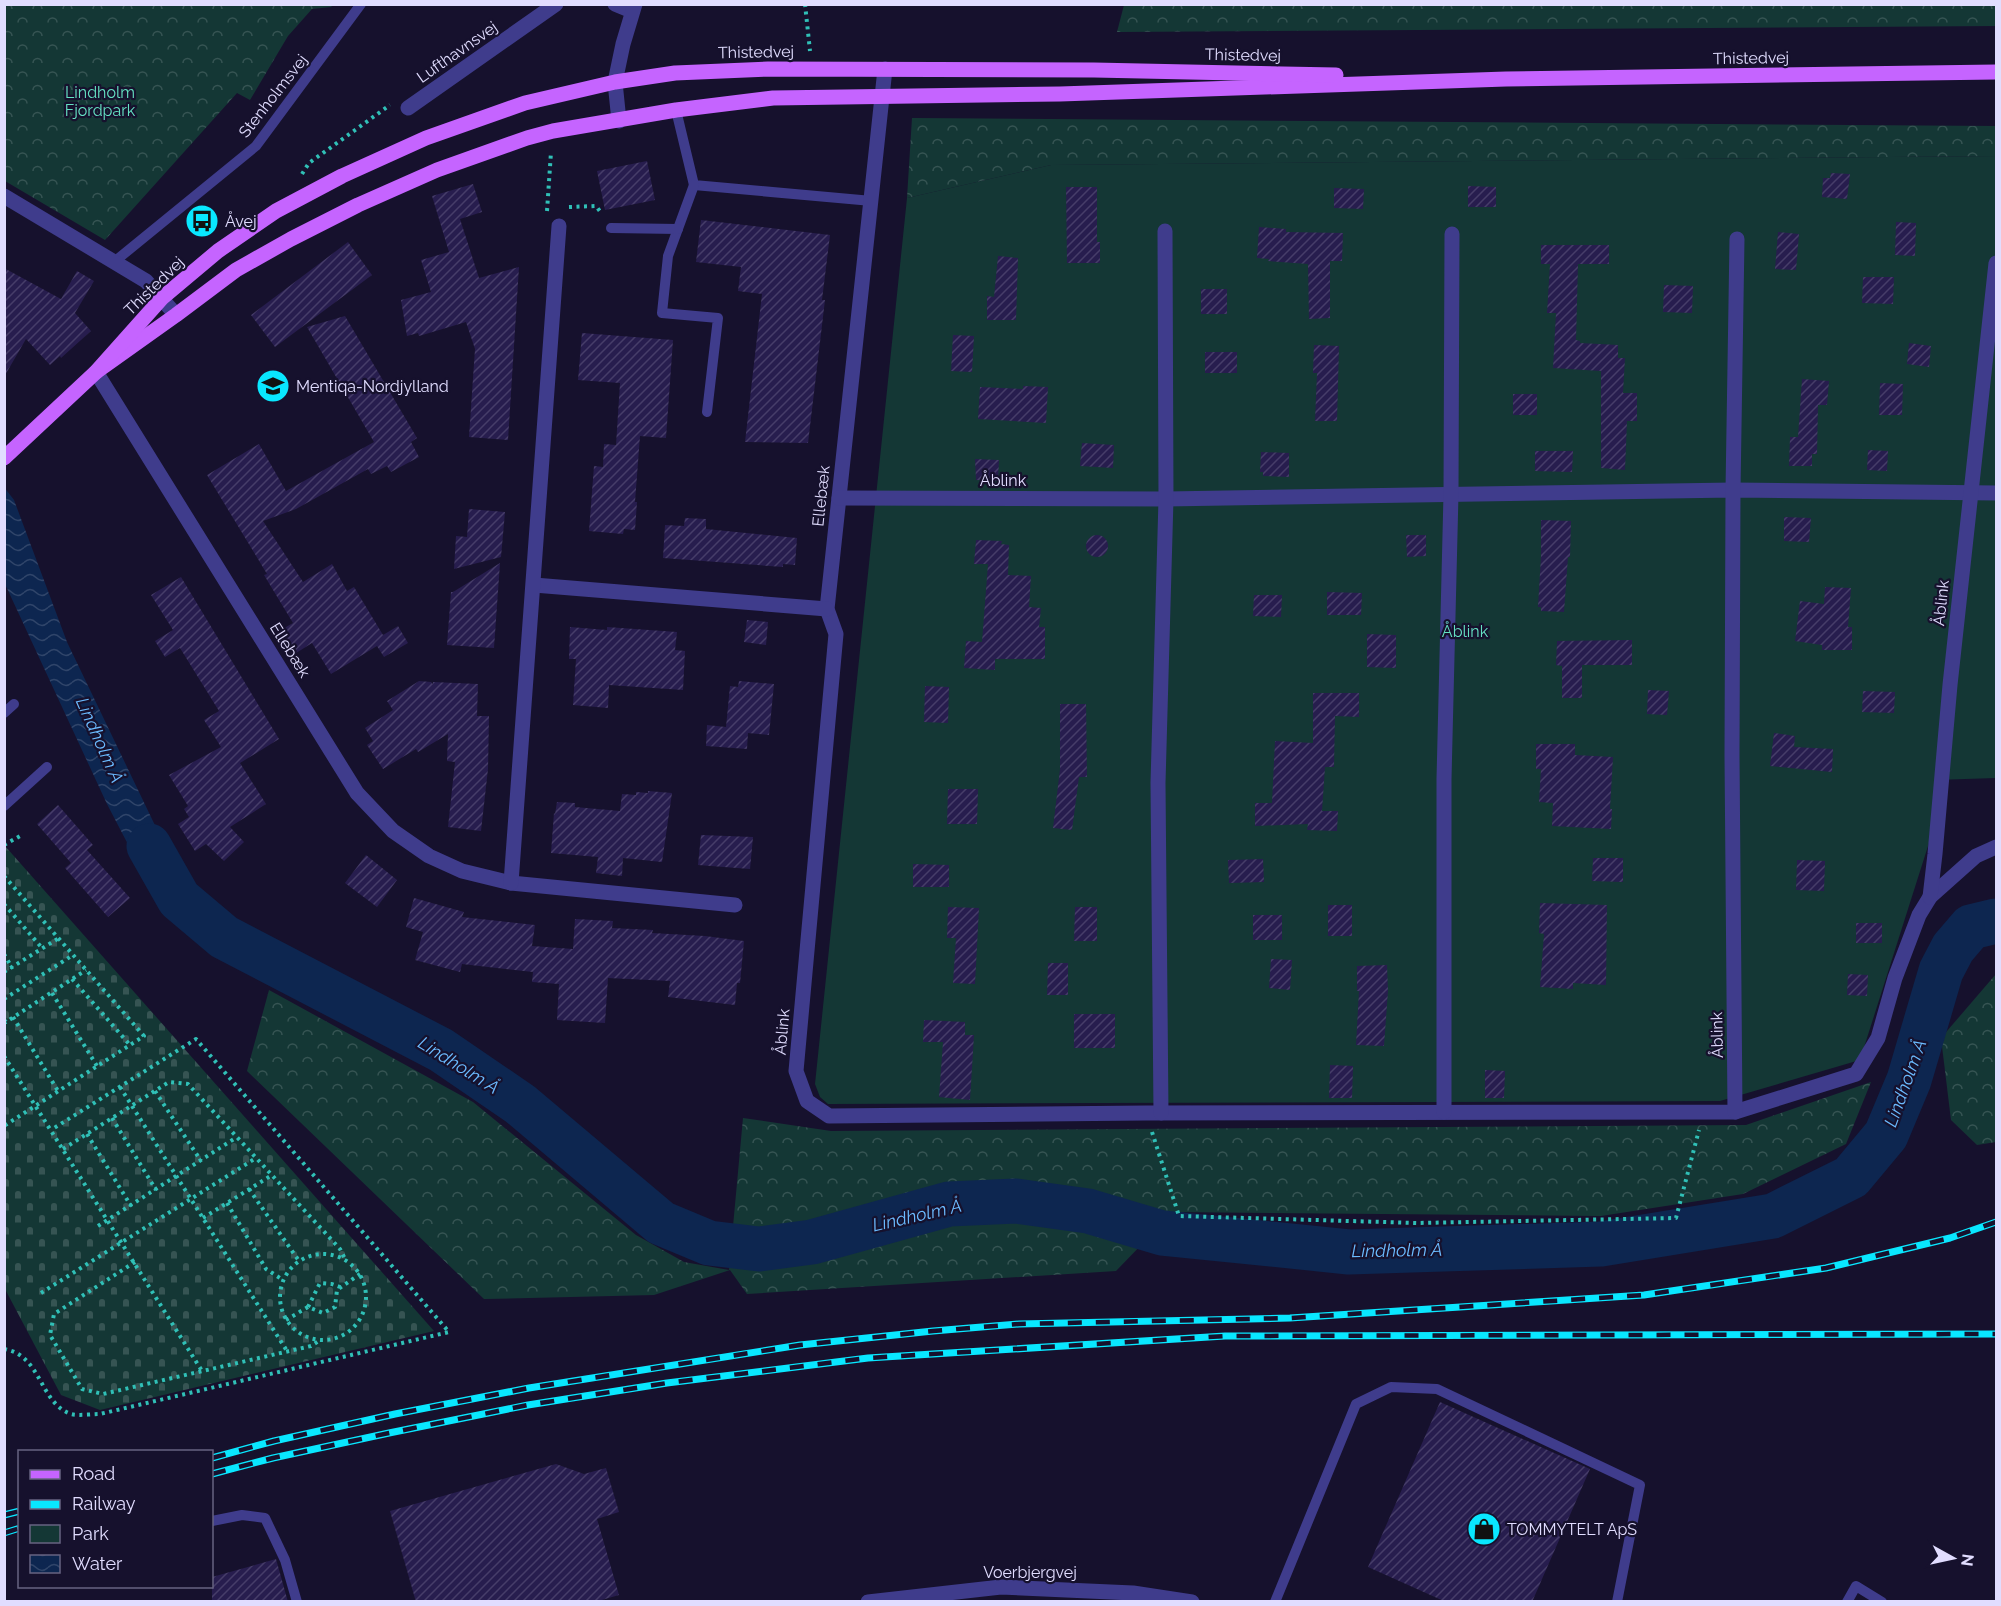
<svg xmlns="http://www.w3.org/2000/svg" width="2001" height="1606" viewBox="0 0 2001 1606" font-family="Raleway,sans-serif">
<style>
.green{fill:#143735}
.forest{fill:url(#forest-crowns)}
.cemetery{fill:url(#cemetery-stones)}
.water{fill:url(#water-waves)}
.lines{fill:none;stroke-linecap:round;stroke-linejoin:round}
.river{stroke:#0d2650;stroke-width:45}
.building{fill:url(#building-hatch)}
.path{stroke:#30c0b7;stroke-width:4;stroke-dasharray:3 4.5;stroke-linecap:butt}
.service{stroke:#3f3c8c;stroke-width:10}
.minor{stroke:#3f3c8c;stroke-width:15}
.tertiary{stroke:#3f3c8c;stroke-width:15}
.primary{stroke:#c564ff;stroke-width:15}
.rail-casing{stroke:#09e7ff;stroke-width:7}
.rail{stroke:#16112d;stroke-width:4.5;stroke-dasharray:14;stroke-linecap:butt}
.labels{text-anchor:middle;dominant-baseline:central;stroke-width:4.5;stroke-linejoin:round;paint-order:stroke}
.street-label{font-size:16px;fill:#e1ddff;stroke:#16112d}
.park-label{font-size:16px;fill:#65e2c3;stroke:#16112d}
.poi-label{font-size:16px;fill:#e1ddff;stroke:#16112d;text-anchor:start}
.water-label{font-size:18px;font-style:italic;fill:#6bbbff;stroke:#16112d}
</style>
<defs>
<pattern id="forest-crowns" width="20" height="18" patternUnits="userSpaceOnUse" patternTransform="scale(1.5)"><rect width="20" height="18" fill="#143735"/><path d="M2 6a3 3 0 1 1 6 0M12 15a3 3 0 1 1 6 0" fill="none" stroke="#365453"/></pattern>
<pattern id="cemetery-stones" width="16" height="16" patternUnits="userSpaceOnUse" patternTransform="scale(1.5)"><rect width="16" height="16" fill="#143735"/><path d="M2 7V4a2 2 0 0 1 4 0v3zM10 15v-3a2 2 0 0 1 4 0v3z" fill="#365453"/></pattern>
<pattern id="water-waves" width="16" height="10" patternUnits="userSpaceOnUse" patternTransform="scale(1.5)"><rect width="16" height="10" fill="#0d2650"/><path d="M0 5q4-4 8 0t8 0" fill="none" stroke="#30456a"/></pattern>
<pattern id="building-hatch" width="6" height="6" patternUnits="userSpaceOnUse" patternTransform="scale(1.5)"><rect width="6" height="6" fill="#271d4e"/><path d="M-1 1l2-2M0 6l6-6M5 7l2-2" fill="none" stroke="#463d69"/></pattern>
</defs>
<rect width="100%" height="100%" fill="#16112d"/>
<path class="green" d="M1996,156V778L1935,780L1929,843L1860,1060L1720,1101L828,1104L820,1097L815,1084L907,198L1051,165Z"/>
<g class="forest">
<path d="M5,4H333V5L331,7L312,9L288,36L250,100L237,93L105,240L5,181Z"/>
<path d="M1124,5L1996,4V26L1117,32Z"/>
<path d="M912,118L1996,126V156L1051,165L907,198Z"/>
<path d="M1996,974V1142L1977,1145L1951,1120L1941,1038Z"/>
<path d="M269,990L473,1102L636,1235L684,1262L729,1270L743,1118L831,1131L1746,1125L1871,1082L1846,1144L1743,1194L1601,1216L1173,1212L1116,1271L747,1294L730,1270L654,1295L484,1299L247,1071Z"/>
</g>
<path class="cemetery" d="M4,846H5L434,1331L100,1410L61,1395L5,1289Z"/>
<path class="water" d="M4,487L14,500L67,642L175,867L179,899L172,912L145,877L107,804L5,584Z"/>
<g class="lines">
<path class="river" d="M149,846L179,899L224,937L441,1050L520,1104L661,1223L709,1243L759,1249L812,1242L949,1204L1016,1201L1088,1211L1162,1233L1349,1252L1601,1244L1773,1216L1851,1177L1886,1135L1909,1080L1941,971L1953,948L1971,927L1996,921"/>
</g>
<g class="building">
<path d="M647,161L655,200L605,210L597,171Z"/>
<path d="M1831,173L1850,174L1847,199L1822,197L1823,178H1830Z"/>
<path d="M473,184L482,212L460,219L479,278L519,267L508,440L469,437L475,349L466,322L419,336L418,333L407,336L401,300L431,292L421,260L449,252L432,196Z"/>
<path d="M1468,186L1496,187V207H1468Z"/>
<path d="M1066,187H1097V242H1100V263H1067Z"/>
<path d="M1334,188L1364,189L1363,209L1334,208Z"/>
<path d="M701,220L830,235L822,300H825L808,443L745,442L762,294L738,291L741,267L696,262Z"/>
<path d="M1896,222L1916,223L1915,256L1895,255Z"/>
<path d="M1259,227L1286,229V232L1343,233L1342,261H1330V318L1309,319L1308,264L1268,261L1269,259L1257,258Z"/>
<path d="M1778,232L1799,234L1796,270L1775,269Z"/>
<path d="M348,242L372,275L275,347L251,315Z"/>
<path d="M1541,245H1609V264H1578L1576,340L1580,341V343L1618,345V358H1625L1623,393H1637V421H1627L1625,470L1601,468V371L1553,368L1556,313H1547L1550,264H1541Z"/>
<path d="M998,256L1018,258L1016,320H987V296L994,297Z"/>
<path d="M4,268L61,299L77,271L94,281L75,313L91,331L61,358L60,356L50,365L26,339L4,377Z"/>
<path d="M1863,277H1894L1893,304L1862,303Z"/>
<path d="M1664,285L1693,286L1692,313L1663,312Z"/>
<rect x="1201" y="289" width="26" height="25"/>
<path d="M345,316L417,438L411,442L419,457L391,472L387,466L371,474L368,469L296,509L263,521L303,582L332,564L347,591L354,587L383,635L398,626L408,643L384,657L377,646L331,674L312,643L293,655L279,631L293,623L264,575L267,574L207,475L259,444L286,491L374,442L307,327Z"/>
<path d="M582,333L673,340L666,438L640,436L635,502H637L635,530L624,529L623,534L589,531L594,466L603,467L604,444L616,445L620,383L578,380Z"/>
<path d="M953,335L974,336L972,372L951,371Z"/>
<path d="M1909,343L1931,346L1929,367L1907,364Z"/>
<path d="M1314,345L1339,346L1337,421H1315L1317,373H1313Z"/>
<rect x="1205" y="352" width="32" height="21"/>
<path d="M1802,379L1829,381L1827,405H1818L1817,454H1812V466H1789L1790,437H1798Z"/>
<path d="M1880,383L1903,384L1902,415H1879Z"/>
<path d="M1023,386L1048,387L1046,423L978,419L980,387L1023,389Z"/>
<rect x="1513" y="394" width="24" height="21"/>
<path d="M1082,443L1114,445L1113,468L1080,466Z"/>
<path d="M1868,450L1888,451L1887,471L1867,470Z"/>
<path d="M1535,451H1573L1572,472L1535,471Z"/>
<path d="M1261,452L1289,453V477L1263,476V472H1260Z"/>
<path d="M975,459L999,460L998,481L976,480Z"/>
<path d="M469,509L505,512L501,557L454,569L456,536L467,537Z"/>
<path d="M1784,517L1811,518L1809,542L1784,541Z"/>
<path d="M685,518L706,519V529L797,538L795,565L783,564V567L663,558L665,525L684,526Z"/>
<path d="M1541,520L1571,521L1570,557H1568L1564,612L1541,611V607H1538L1541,556Z"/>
<path d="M1406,535H1426V556L1407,557Z"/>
<circle cx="1097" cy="546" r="11"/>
<path d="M976,540L1002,541L1001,544L1009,545L1008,575L1031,576L1029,607L1041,608L1039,627H1045V659H995V670L964,668L966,641L982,642L988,564H974Z"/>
<path d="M500,563L494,648L447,645L451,592H453Z"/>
<path d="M181,577L279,739L240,763L266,804L230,827L244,842L224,861L206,844L195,851L178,824L189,817L184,809L188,806L169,775L221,747L204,720L219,711L180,648L165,657L155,641L173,630L151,595Z"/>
<path d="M1825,587L1851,588L1848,627H1852V650H1822V645L1795,641L1800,601L1824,604Z"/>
<path d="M1327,592L1362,593L1361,615H1327Z"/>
<path d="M1254,595H1282L1281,617L1253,616Z"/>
<path d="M747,620L768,622L766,645L744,642Z"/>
<path d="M570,627L607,630V627L677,632L675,650L685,651L683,690L609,685L608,708L573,705L576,659H569Z"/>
<path d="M1367,634L1396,635V668L1367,667Z"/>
<path d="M1632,640V665H1582V698H1562V666L1556,665L1557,641Z"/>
<path d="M419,681L431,682L433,684V682L478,684L477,716H489L488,769L481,831L448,827L455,762L447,761L448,734L418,752L416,749L383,769L367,745L373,741L365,728L393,710L387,701Z"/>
<path d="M739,681L774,684L769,735L748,733L747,749L706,746L707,725L726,727L730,686L738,687Z"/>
<path d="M925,686L949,687L948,723L924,722Z"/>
<path d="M1648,690L1669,691L1667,715L1647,714Z"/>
<path d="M1863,691L1895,692L1894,713L1862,712Z"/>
<path d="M1313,693H1359V717L1335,716L1334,767H1325L1322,811H1338L1337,831L1307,830L1308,824L1255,826V803H1272L1275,741L1313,743Z"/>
<path d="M1060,704H1086L1087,777H1079L1072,830L1053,828L1060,769Z"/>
<path d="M1774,733L1795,736L1794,747L1833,749L1832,772L1770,766Z"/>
<path d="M1536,744H1575V755L1613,757L1610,809H1612L1611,829L1552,826L1553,803L1539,802L1541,769H1536Z"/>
<path d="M948,789H978L977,824H947Z"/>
<path d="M648,791L672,793L662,862L623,858L622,876L596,873L598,857L551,853L554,813L555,814L557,802L575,803V807L620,811L622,794L636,795V792L648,793Z"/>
<path d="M58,805L93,845L87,850L130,898L108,917L65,868L71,863L37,824Z"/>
<path d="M701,835L753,837L750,869L698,865Z"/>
<path d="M366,855L397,880L377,907L345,883Z"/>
<path d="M1593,858H1623V882L1592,881Z"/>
<path d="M1263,859L1264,882L1229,883L1228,860Z"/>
<path d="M1797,860L1825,861L1824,891L1796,890Z"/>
<path d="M913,864L949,865V887H913Z"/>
<path d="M414,898L464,912L462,917L535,925L532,946L573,949L575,919L613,921L612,928L653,930L652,933L705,936L744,941L740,983H737L735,1005L668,997L670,981L608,978L605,1023L557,1020L559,984L532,982L533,972L462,964L460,972L415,960L423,932L406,927Z"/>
<path d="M1540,903L1607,905L1606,985L1573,983V989L1540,987L1544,934L1539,933Z"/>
<rect x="1328" y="905" width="24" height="31"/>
<path d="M948,907L979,908L975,984L953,983L956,938H947Z"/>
<path d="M1075,907H1097V941H1074Z"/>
<rect x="1253" y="915" width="29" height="25"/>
<rect x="1856" y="923" width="26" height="20"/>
<path d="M1271,959L1292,960L1290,990L1269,988Z"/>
<path d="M1048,963H1068V995H1047Z"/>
<path d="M1387,965L1388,991L1384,1046L1356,1045L1359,991H1357V966Z"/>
<path d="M1848,974L1868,975L1867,996L1847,995Z"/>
<rect x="1074" y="1014" width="41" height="34"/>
<path d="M924,1020L965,1022V1035H974L970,1100L939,1097L943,1042H923Z"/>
<path d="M1330,1065L1353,1066L1352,1098H1329Z"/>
<path d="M1485,1070L1505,1071L1504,1098H1485Z"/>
<path d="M1440,1402L1590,1469L1532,1602H1446L1368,1567Z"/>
<path d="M556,1464L584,1474L606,1468L619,1512L597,1519L619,1595L595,1602H416L390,1511Z"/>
<path d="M276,1559L288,1602H212V1577Z"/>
</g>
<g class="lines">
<g class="path">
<path d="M805,4L810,51"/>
<path d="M302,174L309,163L390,105"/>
<path d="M569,207L596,206L602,214"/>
<path d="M547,211L551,152"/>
<path d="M4,845L20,836"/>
<path d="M4,876L144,1036L4,1126"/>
<path d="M4,904L42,948"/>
<path d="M4,954L12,968"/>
<path d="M4,972L59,938"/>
<path d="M72,979L130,1045"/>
<path d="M52,993L97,1066"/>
<path d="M4,999L73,955"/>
<path d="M13,1017L58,1091"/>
<path d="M4,1020L6,1022L86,970"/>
<path d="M4,1056L202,1371"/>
<path d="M120,1087L287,1351"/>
<path d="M155,1091L201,1161"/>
<path d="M112,1118L156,1190"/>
<path d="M1152,1132L1179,1216L1417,1223L1676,1218L1699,1130"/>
<path d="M87,1134L131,1206"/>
<path d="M63,1149L169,1082L188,1084L340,1249L345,1259"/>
<path d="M249,1189L299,1261"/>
<path d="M227,1203L266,1269L283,1280"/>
<path d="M203,1218L272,1175"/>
<path d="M98,1226L237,1137"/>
<circle cx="323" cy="1297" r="43"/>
<path d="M135,1262L54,1314L50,1335L82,1389L103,1394L311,1346L320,1340"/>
<path d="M41,1293L256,1158"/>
<path d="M308,1307L320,1283L332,1284L340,1287"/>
<path d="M286,1320L308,1307L323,1313L335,1307L337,1290L360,1274"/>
<path d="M4,1349C42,1355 39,1403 71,1414C79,1416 91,1414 100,1414L449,1332L196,1039L51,1130"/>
</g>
<g class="service">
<path d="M676,110L694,185L872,201"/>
<path d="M694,185L668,256L662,313L718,318L707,412"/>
<path d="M611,228L678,229"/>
<path d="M114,262L256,146L361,4"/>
<path d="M4,713L14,704"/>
<path d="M4,806L47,767"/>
<path d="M212,1521L242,1515L265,1518L285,1560L297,1602"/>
<path d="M1275,1602L1356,1404L1391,1387L1437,1389L1640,1485L1617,1602"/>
<path d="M1847,1602L1856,1586L1882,1602"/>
</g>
<g class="minor">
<path d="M615,4L632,11"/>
<path d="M885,69L827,609L836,634L796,1071L807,1101L829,1116L1146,1113L1735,1112L1856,1074L1878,1038L1895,978L1919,915L1930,897L1976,856L1996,847"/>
<path d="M408,108L556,4"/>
<path d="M4,196L146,281L176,315"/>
<path d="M96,372L357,793L393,831L429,856L462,871L511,883L735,905"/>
<path d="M839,498L1166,499L1733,490L1996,493"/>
<path d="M534,585L827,609"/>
<path d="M511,883L559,226"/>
<path d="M1930,897L1935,854L1950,685L1996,263"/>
<path d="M1444,1112V779L1451,494L1452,234"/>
<path d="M1735,1112L1732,755L1733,490L1737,239"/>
<path d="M1161,1113L1158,783L1166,499L1165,231"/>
</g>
<g class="tertiary">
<path d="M619,121L615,82L623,44L635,4"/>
<path d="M868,1602L1001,1587L1133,1593L1192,1602"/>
</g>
<g class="primary">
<path d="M96,372L176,315L236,270L291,239L358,205L437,170L527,138L553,131L676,110L773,98L1060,94L1506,79L1996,72"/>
<path d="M4,458L96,372L162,298L218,251L276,211L342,176L426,138L525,103L615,82L675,73L768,69L1094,70L1336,75"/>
</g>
<defs>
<g id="rail">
<path d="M212,1458L274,1441L395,1414L529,1388L800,1345L933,1331L1019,1324L1290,1318L1644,1295L1826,1268L1950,1238L1996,1222"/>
<path d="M212,1474L273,1458L389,1433L528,1405L667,1383L868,1358L1225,1336L1996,1334"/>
<path d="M4,1515L20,1511"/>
<path d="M4,1533L20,1528"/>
</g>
</defs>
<use href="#rail" class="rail-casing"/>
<use href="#rail" class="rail"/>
</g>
<defs>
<symbol id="bus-disc" viewBox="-11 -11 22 22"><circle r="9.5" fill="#09e7ff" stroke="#16112d"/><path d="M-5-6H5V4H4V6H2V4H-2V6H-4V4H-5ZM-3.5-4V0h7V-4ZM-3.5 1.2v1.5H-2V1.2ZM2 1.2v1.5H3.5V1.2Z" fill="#111"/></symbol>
<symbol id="school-disc" viewBox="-11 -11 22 22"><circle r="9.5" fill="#09e7ff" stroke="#16112d"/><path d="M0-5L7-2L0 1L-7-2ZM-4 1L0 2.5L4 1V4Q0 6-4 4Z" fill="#111"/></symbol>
<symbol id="shop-disc" viewBox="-11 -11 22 22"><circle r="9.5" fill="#09e7ff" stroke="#16112d"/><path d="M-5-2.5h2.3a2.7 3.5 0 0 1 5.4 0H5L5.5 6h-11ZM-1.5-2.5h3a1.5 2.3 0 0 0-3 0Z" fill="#111"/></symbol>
</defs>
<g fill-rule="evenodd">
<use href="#bus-disc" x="183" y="202" width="38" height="38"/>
<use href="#school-disc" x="254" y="367" width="38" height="38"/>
<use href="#shop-disc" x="1465" y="1510" width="38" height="38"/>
</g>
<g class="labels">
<g class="street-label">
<text transform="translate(457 52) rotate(-35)">Lufthavnsvej</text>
<text transform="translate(756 52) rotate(-1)">Thistedvej</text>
<text transform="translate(1243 55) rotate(1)">Thistedvej</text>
<text transform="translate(1751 58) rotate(-1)">Thistedvej</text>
<text transform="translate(273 96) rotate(-52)">Stenholmsvej</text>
<text transform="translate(154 286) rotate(-44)">Thistedvej</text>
<text x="1003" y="480">Åblink</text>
<text transform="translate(821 496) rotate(-84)">Ellebæk</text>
<text transform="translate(1941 603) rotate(-84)">Åblink</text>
<text transform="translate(290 650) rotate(58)">Ellebæk</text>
<text transform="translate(782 1032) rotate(-85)">Åblink</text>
<text transform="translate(1717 1035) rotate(-91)">Åblink</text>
<text x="1030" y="1572">Voerbjergvej</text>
</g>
<g class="park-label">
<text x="100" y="92">Lindholm<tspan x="100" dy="18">Fjordpark</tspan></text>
<text x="1465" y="631">Åblink</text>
</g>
<g class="poi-label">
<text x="225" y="221">Åvej</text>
<text x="296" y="386">Mentiqa-Nordjylland</text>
<text x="1507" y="1529">TOMMYTELT ApS</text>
</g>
<g class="water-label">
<text transform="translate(100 740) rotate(66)">Lindholm Å</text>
<text transform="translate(459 1065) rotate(32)">Lindholm Å</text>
<text transform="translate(1905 1083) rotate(-70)">Lindholm Å</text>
<text transform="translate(917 1215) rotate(-13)">Lindholm Å</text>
<text transform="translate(1397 1250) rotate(-1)">Lindholm Å</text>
</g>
</g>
<rect width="2001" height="1606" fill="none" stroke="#e1ddff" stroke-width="12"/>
<rect x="18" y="1450" width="195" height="138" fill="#16112d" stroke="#676381" stroke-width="1.5"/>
<rect x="30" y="1470" width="30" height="9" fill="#c564ff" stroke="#676381" stroke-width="1.5"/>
<text x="72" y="1480" font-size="18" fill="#e1ddff">Road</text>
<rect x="30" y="1500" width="30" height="9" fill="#09e7ff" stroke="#676381" stroke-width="1.5"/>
<text x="72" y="1510" font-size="18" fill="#e1ddff">Railway</text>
<rect x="30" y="1525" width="30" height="18" fill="#143735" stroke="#676381" stroke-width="1.5"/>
<text x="72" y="1540" font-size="18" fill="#e1ddff">Park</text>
<rect x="30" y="1555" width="30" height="18" fill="url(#water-waves)" stroke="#676381" stroke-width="1.5"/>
<text x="72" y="1570" font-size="18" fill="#e1ddff">Water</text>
<g transform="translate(1953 1558) rotate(98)" stroke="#16112d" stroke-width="4.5" paint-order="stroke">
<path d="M0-4.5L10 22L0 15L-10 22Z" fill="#e1ddff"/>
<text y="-9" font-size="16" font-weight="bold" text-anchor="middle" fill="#e1ddff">N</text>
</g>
</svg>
